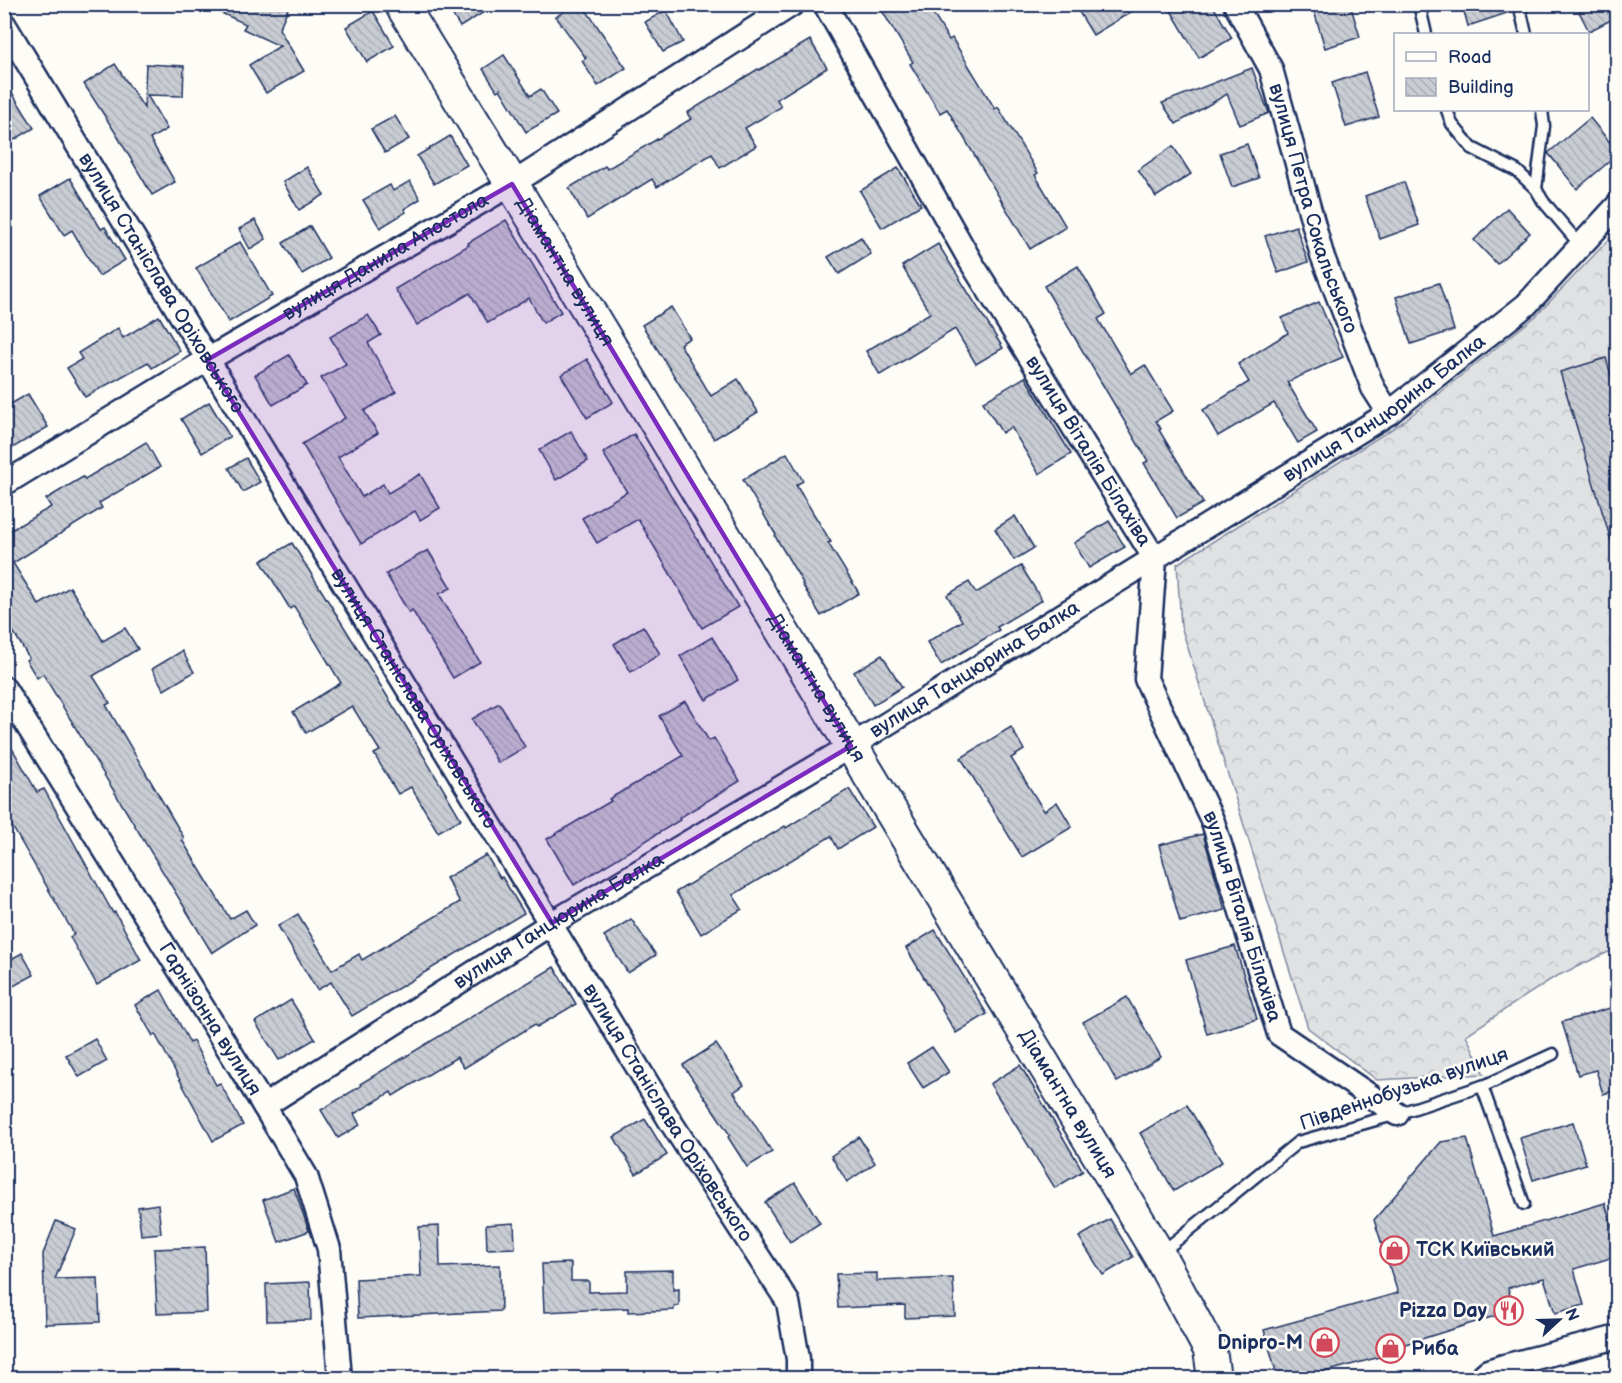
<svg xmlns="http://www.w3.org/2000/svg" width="1622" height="1383" viewBox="0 0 1622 1383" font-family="'Balsamiq Sans',sans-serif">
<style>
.forest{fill:url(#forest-crowns);stroke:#7e88a0;stroke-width:1.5}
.building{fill:url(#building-back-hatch);stroke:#1b2f5e;stroke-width:1.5}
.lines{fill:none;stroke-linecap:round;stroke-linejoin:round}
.lane-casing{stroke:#1b2f5e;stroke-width:15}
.street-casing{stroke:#1b2f5e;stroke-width:27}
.secondary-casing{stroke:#1b2f5e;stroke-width:36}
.lane{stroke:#fdfcf7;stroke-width:10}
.street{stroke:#fdfcf7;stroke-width:22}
.secondary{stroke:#fdfcf7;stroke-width:32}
.marked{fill:#7b2cbf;fill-opacity:0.2;stroke:#7b2cbf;stroke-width:4.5;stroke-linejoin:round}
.labels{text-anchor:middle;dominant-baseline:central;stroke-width:5;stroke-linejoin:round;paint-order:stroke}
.street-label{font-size:20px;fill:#1b2f5e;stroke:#fdfcf7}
.poi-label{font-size:20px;font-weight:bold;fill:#1b2f5e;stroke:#fdfcf7;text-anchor:start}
</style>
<defs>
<pattern id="forest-crowns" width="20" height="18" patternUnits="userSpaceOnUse" patternTransform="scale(1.5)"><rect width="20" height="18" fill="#e0e1e3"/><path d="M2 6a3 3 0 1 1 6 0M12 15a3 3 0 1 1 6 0" fill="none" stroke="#c0c1c5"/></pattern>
<pattern id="building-back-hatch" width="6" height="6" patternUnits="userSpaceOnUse" patternTransform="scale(1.5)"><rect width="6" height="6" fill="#c9ccd3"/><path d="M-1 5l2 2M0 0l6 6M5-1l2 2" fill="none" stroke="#acb0b8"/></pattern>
</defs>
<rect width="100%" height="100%" fill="#fdfcf7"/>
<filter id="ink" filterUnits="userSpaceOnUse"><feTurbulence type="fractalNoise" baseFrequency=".0167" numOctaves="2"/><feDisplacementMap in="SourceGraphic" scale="12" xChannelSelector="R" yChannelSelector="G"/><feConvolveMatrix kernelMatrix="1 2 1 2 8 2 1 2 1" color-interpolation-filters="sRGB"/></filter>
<g filter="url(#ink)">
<path class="forest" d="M1617,231V948L1553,978L1466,1035L1484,1074L1377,1080L1308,1028L1181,626L1177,564L1400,424L1536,316Z"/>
<g class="building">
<path d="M201,4H290L279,29L304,71L266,93L249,65L280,46L243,29L246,24Z"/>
<path d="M446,4H497L460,27Z"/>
<path d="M574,4H582L626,68L598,86L582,61L586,58L556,17Z"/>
<path d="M878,4H927L949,40L952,38L995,109L998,107L1038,173L1035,175L1066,227L1030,249L947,109L940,113L910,64L913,62Z"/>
<path d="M1091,4H1144L1093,35L1079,12Z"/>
<path d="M1167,4H1212L1232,38L1199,58Z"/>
<path d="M1312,4H1350L1360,37L1325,48Z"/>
<path d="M1462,4H1512L1513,11L1468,26Z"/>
<path d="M1575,4H1617V17L1589,31Z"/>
<path d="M666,10L683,42L663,52L645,22Z"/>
<path d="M373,11L394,46L367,62L346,27Z"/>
<path d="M810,40L827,68L777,99L781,107L745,128L756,146L720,168L712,154L657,187L652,179L587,219L569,188L605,166L607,169L691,119L687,113L758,69L759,70Z"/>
<path d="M504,55L530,96L541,89L557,114L526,132L500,89L497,91L483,69Z"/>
<path d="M115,64L144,108L146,64L184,66L183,96L147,95L167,129L150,139L175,182L152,195L115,132L84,84Z"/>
<path d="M1252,68L1269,113L1240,125L1227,94L1176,124L1162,103Z"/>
<path d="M1365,72L1379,117L1346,127L1332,83Z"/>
<path d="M4,80L34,128L4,146Z"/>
<path d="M395,116L409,139L385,153L371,129Z"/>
<path d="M1590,118L1617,151V155L1577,189L1548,153Z"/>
<path d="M450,136L467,165L434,184L417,156Z"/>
<path d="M1247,144L1259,178L1232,187L1220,153Z"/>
<path d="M1173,146L1191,174L1156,197L1138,170Z"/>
<path d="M307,167L324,195L299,210L283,182Z"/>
<path d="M898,168L921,205L882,228L860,191Z"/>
<path d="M70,178L101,229L105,227L125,260L99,276L72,230L64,235L40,196Z"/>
<path d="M410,181L420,199L404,209L406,212L380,228L363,200L390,185L393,191Z"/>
<path d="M1404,182L1419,225L1380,239L1365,196Z"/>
<path d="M1507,208L1530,233L1497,264L1474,240Z"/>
<path d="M255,220L266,239L250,249L239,229Z"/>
<path d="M506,220L561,312L543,323L529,298L488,323L470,293L417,325L395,289L469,245L468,243Z"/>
<path d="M310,226L329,258L302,274L283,243Z"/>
<path d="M1296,226L1308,262L1278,273L1265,236Z"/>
<path d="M861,237L871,254L839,274L828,257Z"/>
<path d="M240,242L272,296L229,322L196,268Z"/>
<path d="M938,244L1003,348L976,364L955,329L880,375L866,351L930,313L902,266Z"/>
<path d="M1078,266L1106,314L1098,319L1131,374L1145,365L1173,411L1156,421L1161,429L1159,430L1203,503L1177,518L1144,463L1148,461L1044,286Z"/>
<path d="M1439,283L1454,330L1411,344L1396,297Z"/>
<path d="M1319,302L1343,357L1287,382L1317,432L1298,443L1274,403L1218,436L1203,410L1249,382L1238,364L1288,333L1282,318Z"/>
<path d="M671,307L690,338L680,344L711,396L738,379L758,412L714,439L642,325Z"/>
<path d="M368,315L381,335L368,343L396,392L364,411L378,433L338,457L362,497L383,484L388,493L420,474L440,508L420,520L415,511L361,544L302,444L345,418L321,378L346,364L330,337Z"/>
<path d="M159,316L180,351L152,368L148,362L85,397L67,368L82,359L78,353L118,328L123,338Z"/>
<path d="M289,355L307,385L273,405L255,375Z"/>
<path d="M1606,358L1617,396V546L1613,547L1560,372Z"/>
<path d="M587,359L613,402L587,418L561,375Z"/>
<path d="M1025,377L1071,454L1039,474L1011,427L1002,433L983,402Z"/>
<path d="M28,394L48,427L4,453V408Z"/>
<path d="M209,402L230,437L202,453L181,419Z"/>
<path d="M571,431L588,461L556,480L539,450Z"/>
<path d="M634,434L738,607L702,628L638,519L597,543L582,518L627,492L603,453Z"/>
<path d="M146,442L160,467L99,503L102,508L13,563L39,605L70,587L103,641L125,628L138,649L93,676L110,703L106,705L184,838L182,840L230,919L246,910L255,925L212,953L43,674L37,678L26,660L29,658L4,616V534L51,507L46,499L83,477L85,479Z"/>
<path d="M787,453L803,481L796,485L831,542L828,543L859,593L821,616L802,584L803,583L775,536L776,535L743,480Z"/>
<path d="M246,458L260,482L243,492L229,468Z"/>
<path d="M1015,516L1034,548L1014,560L995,529Z"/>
<path d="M1109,521L1125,547L1089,568L1074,543Z"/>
<path d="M292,543L410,733L461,819L438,832L411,787L398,794L374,754L380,751L352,706L306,733L293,712L341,683L294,606L290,609L261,561Z"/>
<path d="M428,550L451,588L439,594L480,662L453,678L412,610L409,613L386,574Z"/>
<path d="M1021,566L1042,600L997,627L999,630L941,665L927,642L962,621L947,595L969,582L976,593Z"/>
<path d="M643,626L660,654L631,672L614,644Z"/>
<path d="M712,637L738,680L706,700L680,656Z"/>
<path d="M182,651L194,672L164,690L152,669Z"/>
<path d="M882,655L902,687L873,705L854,672Z"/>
<path d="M685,701L709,741L714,738L740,781L679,818L680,820L574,885L547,839L611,801L609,799L683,756L659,716Z"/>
<path d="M499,703L525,747L498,763L472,719Z"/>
<path d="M1011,727L1024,750L1011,758L1044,811L1057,802L1072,827L1022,857L961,758Z"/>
<path d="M4,734L37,792L44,789L113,913L115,912L141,960L97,985L70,937L74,934L4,812Z"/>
<path d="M849,789L873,827L838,849L831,836L733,895L742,909L701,934L676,892L785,826L786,828Z"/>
<path d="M1203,834L1225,910L1180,922L1159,845Z"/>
<path d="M486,855L500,878L502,877L524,913L352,1016L331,982L317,990L278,926L298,914L332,970L359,954L362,960L460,902L446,878Z"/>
<path d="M631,919L656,955L628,973L604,936Z"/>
<path d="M935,930L987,1014L956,1033L942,1010L943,1009L906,948Z"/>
<path d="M1235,946L1257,1019L1207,1034L1186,960Z"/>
<path d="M22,953L34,975L4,991V963Z"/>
<path d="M554,967L576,1004L537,1027L535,1024L464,1068L457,1057L393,1096L391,1092L354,1114L360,1125L338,1138L321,1110L361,1086L360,1084Z"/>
<path d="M161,990L190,1043L193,1041L216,1085L220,1083L243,1125L213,1141L155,1034L153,1036L135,1005Z"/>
<path d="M1127,997L1161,1057L1117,1082L1083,1022Z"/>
<path d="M291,1000L315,1039L279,1060L255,1022Z"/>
<path d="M1617,1006V1090L1603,1094L1596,1070L1578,1075L1562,1022Z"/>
<path d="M95,1039L107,1061L79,1077L66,1055Z"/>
<path d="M716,1044L744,1085L734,1092L772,1152L747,1167L728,1137L730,1135L683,1065Z"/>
<path d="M932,1047L949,1072L923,1088L907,1063Z"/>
<path d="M1020,1065L1083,1171L1055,1188L990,1084Z"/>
<path d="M1187,1105L1222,1162L1174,1191L1140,1133Z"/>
<path d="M645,1119L667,1155L636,1174L614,1137Z"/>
<path d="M1573,1122L1586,1164L1533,1180L1520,1138Z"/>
<path d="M859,1137L875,1163L847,1182L831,1156Z"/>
<path d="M1467,1138L1494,1236L1605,1203L1614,1233L1617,1232V1256L1574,1269L1584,1305L1555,1313L1544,1278L1508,1288L1514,1310L1399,1346L1401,1351L1303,1378H1278L1264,1330L1398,1293L1374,1220L1441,1142Z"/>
<path d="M795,1183L820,1223L790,1242L765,1202Z"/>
<path d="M294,1188L309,1231L279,1242L263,1200Z"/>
<path d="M158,1204L161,1233L141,1235L138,1207Z"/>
<path d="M1110,1219L1133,1257L1103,1275L1079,1237Z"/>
<path d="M56,1221L76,1229L55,1279L98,1278L100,1322L45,1324L43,1254Z"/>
<path d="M514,1223L515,1248L487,1249L486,1225Z"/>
<path d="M439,1226L440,1267L500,1265L501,1311L358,1318L356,1279L421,1276L419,1227Z"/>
<path d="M205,1247L207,1312L157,1314L154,1249Z"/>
<path d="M571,1263V1281H589V1292L627,1291V1271L673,1270V1290L679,1289V1306L674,1307V1310L628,1312V1308L544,1312L542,1264Z"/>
<path d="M877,1273V1281L953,1278L955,1316L905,1318V1305L838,1308L836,1274Z"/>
<path d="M310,1282L311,1320L267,1321L266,1284Z"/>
</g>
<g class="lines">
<defs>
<g id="lane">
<path d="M1419,4L1426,34"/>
<path d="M1519,4L1526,34"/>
<path d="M1447,110L1452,124L1472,148L1517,171L1536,189L1543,201L1581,246"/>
<path d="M1536,189L1544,126L1542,110"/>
<path d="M1482,1086L1524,1204"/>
<path d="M1161,1253L1298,1142L1397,1114L1488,1084L1553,1054"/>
</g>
<g id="street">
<path id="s1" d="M825,4L971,262L1155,559L1146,679L1213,822L1279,1034L1397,1114"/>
<path id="s2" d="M1235,4L1271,69L1322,255L1373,388L1389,413"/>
<path id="s3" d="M4,24L672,1124L788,1302L798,1359V1378"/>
<path id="s4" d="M4,484L207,360L512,184L793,4"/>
<path id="s5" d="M4,688L264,1106L306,1176L329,1249L340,1378"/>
<path id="s6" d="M264,1106L552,923L851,746L1389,413L1526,305L1618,205"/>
<path d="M1480,1378L1488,1371L1504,1366L1618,1337"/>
</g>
<g id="secondary">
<path id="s7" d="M401,4L512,184L1159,1255L1210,1350L1214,1378"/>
</g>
</defs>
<use href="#lane" class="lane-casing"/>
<use href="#street" class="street-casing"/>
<use href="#secondary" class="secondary-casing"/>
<use href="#lane" class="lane"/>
<use href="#street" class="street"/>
<use href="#secondary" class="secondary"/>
</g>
</g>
<path class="marked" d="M512,184L851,746L552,923L207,360Z"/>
<defs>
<symbol id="shop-ring" viewBox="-11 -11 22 22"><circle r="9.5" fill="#fdfcf7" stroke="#d1495b" stroke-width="1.5"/><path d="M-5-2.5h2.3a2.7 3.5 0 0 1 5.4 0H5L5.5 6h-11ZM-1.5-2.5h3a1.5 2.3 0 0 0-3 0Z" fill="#d1495b"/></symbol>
<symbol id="restaurant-ring" viewBox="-11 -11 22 22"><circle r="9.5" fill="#fdfcf7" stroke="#d1495b" stroke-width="1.5"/><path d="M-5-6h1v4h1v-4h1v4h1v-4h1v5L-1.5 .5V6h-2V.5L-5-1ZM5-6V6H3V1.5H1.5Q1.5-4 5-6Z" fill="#d1495b"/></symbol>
</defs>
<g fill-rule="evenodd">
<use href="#shop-ring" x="1378" y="1234" width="33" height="33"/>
<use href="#restaurant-ring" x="1492" y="1294" width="33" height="33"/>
<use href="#shop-ring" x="1308" y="1326" width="33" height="33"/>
<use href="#shop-ring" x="1374" y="1332" width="33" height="33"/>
</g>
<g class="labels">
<g class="street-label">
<text stroke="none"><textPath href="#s2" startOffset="220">вулиця Петра Сокальського</textPath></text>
<text stroke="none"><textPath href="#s4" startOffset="444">вулиця Данила Апостола</textPath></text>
<text stroke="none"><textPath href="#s7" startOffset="314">Діамантна вулиця</textPath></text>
<text stroke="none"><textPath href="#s3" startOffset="303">вулиця Станіслава Оріховського</textPath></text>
<text stroke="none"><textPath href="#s6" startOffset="1320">вулиця Танцюрина Балка</textPath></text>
<text stroke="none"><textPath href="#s1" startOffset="519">вулиця Віталія Білахіва</textPath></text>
<text stroke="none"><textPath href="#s6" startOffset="834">вулиця Танцюрина Балка</textPath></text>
<text stroke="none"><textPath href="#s7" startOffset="800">Діамантна вулиця</textPath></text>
<text stroke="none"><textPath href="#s3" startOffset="789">вулиця Станіслава Оріховського</textPath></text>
<text stroke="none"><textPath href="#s1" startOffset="1023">вулиця Віталія Білахіва</textPath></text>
<text stroke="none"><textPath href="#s6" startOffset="348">вулиця Танцюрина Балка</textPath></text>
<text stroke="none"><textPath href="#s5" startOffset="390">Гарнізонна вулиця</textPath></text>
<text transform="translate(1404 1089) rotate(-19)">Південнобузька вулиця</text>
<text stroke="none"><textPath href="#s7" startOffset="1286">Діамантна вулиця</textPath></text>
<text stroke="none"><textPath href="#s3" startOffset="1275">вулиця Станіслава Оріховського</textPath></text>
</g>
<g class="poi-label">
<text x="1416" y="1250">ТСК Київський</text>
<text x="1487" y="1311" text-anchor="end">Pizza Day</text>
<text x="1303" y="1343" text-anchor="end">Dnipro-M</text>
<text x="1411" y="1349">Риба</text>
</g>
</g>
<rect width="1622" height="1383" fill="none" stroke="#fdfcf7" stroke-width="24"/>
<rect x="12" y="12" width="1598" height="1359" fill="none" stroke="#1b2f5e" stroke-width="2" filter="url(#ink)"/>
<rect x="1394" y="33" width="195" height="78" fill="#fdfcf7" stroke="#a3aaba" stroke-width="1.5"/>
<rect x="1406" y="52" width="30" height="9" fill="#fdfcf7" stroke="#a3aaba" stroke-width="1.5"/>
<text x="1448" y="63" font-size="18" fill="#1b2f5e">Road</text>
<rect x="1406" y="78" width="30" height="18" fill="url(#building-back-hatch)" stroke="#a3aaba" stroke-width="1.5"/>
<text x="1448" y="93" font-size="18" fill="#1b2f5e">Building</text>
<g transform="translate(1559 1320) rotate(68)" stroke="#fdfcf7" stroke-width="4.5" paint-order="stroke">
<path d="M0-4.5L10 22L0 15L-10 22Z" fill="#1b2f5e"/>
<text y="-9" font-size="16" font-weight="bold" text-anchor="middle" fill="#1b2f5e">N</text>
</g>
</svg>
